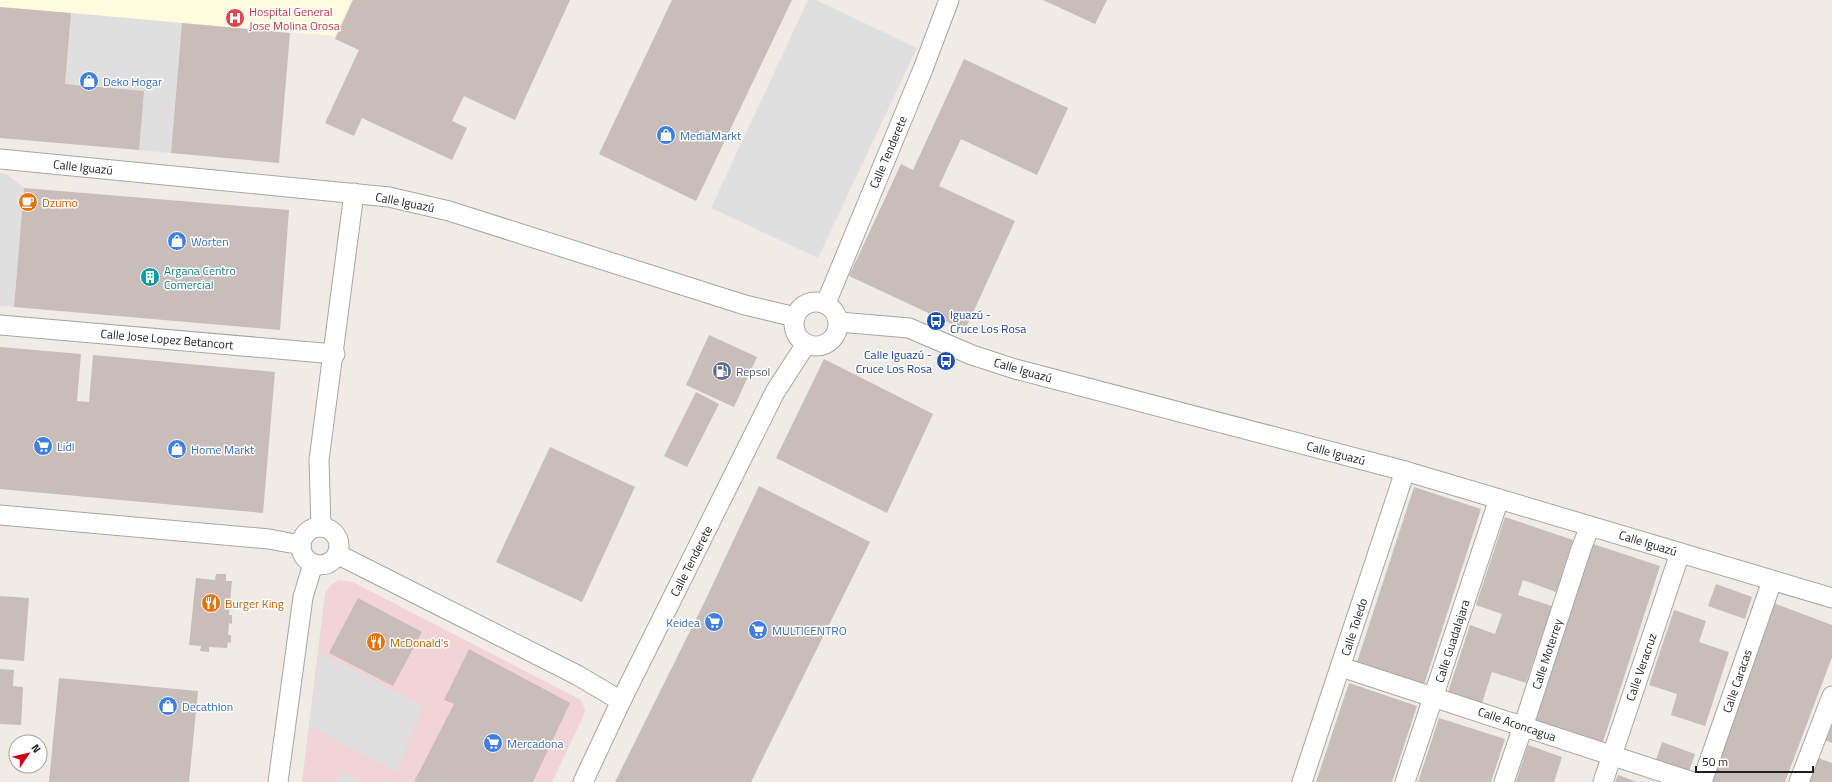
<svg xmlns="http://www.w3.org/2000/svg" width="1832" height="782" viewBox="0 0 1832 782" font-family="'Titillium Web',sans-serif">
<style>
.commercial{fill:#f2d4d6}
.education{fill:#fffbdf}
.parking{fill:#dfdfdf}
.building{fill:#c8bdb8}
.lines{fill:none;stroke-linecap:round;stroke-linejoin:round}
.minor-casing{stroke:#a6a6a6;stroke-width:21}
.minor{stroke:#fff;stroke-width:19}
.labels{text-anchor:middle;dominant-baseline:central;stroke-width:3;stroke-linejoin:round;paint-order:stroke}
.health-label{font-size:12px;fill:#be3a42;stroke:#fff;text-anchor:start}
.shop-label{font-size:12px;fill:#366cbe;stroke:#fff;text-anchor:start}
.street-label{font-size:12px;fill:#1f1f1f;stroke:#fff}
.food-label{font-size:12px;fill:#c56008;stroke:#fff;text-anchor:start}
.culture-label{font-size:12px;fill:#0d838f;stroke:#fff;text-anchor:start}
.transit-label{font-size:12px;fill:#164399;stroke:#fff;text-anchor:start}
.service-label{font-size:12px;fill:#4e5e75;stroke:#fff;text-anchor:start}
</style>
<rect width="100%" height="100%" fill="#f0ebe5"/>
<path class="commercial" d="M339,580L353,582L581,700L585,710L583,717L552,782H302L325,593L331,585Z"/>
<path class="education" d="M0,0H352L335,36L0,7Z"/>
<g class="parking">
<path d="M808,0H816L917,48L818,258L711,208Z"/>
<path d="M71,13L182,23L171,153L139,150L143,91L65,84Z"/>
<path d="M0,173H5L24,188L14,307L0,306Z"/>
<path d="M319,652L423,706L397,772L309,726Z"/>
<path d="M342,772L350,776L360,782H336Z"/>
</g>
<g class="building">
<path d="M353,0H570L515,120L464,96L452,121L467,128L452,160L362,118L354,136L325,123L359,50L335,39Z"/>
<path d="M672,0H792L696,201L599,154Z"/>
<path d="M1043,0H1107L1095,24Z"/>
<path d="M0,7L71,13L65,84L144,91L139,150L0,138Z"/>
<path d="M182,23L290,33L279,163L171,153Z"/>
<path d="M964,59L1068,108L1037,175L961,139L939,186L1015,221L965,330L849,276L901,164L913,170Z"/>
<path d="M24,188L289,210L280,330L14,307Z"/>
<path d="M709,335L757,357L734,407L686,385Z"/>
<path d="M0,347L81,354L77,401L89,402L93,355L275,372L263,513L0,489Z"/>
<path d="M824,359L933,414L887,513L776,458Z"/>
<path d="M696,392L719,404L687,467L664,456Z"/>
<path d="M550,447L635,487L582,602L496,562Z"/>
<path d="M759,486L870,542L751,782H615L704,603Z"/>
<path d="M1414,487L1481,509L1423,688L1356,665Z"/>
<path d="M1505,517L1573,540L1556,592L1523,580L1518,595L1552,606L1526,683L1492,672L1481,706L1447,695L1470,625L1495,634L1502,614L1476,605Z"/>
<path d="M1593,544L1660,566L1602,745L1535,723Z"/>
<path d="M216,574H226V581H232L229,615H232V624L229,623L228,635H231V643L228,642L227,648L209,647V652L200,651L201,646L189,645L196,578L215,580Z"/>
<path d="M1716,584L1752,597L1745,619L1708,606Z"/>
<path d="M0,596L29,598L24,661L0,659Z"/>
<path d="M358,598L422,632L393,686L329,653Z"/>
<path d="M1773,603L1832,625V657L1785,782H1711Z"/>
<path d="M1674,610L1706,621L1699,642L1729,652L1705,726L1671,715L1677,694L1649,685Z"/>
<path d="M469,649L570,703L533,782H414L454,704L444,700Z"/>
<path d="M0,669L14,670L13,686L23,687L21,725L0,724Z"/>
<path d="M59,678L198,691L189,782H49Z"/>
<path d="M1349,683L1417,706L1392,782H1316Z"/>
<path d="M1439,718L1505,739L1491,782H1418Z"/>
<path d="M1832,722V743L1825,740Z"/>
<path d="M1662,742L1695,754L1688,774L1655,763Z"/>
<path d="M1528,745L1562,757L1554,782H1516Z"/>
<path d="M1818,758L1832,763V782H1809Z"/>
<path d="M1618,775L1637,782H1615Z"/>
</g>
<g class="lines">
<defs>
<g id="minor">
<path d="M0,159L389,197L449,211L745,305L795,317"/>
<circle cx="816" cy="324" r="22"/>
<path d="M826,303L923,69L949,0"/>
<path d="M839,322L909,328L972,355L1015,369L1405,471L1832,598"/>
<path d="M0,325L335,354"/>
<path d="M0,515L269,539L301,545"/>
<path d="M321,527L319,460L354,193"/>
<circle cx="320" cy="546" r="19"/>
<path d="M337,554L577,675L621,701"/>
<path d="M1341,667L1693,782"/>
<path d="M278,782L303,597L313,564"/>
<path d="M583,782L621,701L775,392L806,344"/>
<path d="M1302,782L1405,471"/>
<path d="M1405,782L1499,499"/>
<path d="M1504,782L1529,709L1581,549L1590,526"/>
<path d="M1603,782L1680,553"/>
<path d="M1702,782L1772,581"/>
<path d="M1799,782L1832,696"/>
</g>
</defs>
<use href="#minor" class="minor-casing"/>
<use href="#minor" class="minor"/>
</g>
<defs>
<symbol id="hospital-disc" viewBox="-11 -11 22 22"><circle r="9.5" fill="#e0444e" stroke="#fff"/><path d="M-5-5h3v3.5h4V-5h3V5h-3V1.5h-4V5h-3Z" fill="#fff"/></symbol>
<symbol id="shop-disc" viewBox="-11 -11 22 22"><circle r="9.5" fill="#3f7fe0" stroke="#fff"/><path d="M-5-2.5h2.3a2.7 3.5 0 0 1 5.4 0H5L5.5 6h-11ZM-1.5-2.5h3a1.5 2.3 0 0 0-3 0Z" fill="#fff"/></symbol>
<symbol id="cafe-disc" viewBox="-11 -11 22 22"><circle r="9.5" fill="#e8710a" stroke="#fff"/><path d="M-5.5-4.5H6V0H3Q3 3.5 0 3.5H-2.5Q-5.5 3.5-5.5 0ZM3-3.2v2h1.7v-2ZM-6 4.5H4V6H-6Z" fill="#fff"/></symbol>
<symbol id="building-disc" viewBox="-11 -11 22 22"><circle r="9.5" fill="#0f9aa8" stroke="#fff"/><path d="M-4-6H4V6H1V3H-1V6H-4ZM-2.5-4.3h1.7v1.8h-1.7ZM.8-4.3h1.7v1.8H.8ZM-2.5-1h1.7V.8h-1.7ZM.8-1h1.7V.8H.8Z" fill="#fff"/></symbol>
<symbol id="bus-disc" viewBox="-11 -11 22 22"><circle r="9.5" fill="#1a4fb4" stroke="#fff"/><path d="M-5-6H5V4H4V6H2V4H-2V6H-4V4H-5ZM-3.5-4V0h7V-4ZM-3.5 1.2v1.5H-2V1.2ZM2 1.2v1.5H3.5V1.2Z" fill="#fff"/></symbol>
<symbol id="fuel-disc" viewBox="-11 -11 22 22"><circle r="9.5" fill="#5c6f8a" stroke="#fff"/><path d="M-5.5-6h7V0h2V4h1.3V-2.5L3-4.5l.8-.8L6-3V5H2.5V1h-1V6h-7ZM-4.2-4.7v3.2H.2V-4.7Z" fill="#fff"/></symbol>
<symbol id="supermarket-disc" viewBox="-11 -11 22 22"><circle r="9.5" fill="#3f7fe0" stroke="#fff"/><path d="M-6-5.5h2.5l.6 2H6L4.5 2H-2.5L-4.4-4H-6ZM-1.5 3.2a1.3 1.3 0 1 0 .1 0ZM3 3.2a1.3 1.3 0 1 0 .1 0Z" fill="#fff"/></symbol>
<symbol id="restaurant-disc" viewBox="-11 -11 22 22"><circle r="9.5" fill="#e8710a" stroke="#fff"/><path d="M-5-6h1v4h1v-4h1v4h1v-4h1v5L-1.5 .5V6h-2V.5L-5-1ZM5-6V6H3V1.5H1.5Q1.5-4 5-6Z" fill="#fff"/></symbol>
</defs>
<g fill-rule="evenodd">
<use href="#hospital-disc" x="224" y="7" width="22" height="22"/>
<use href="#shop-disc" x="78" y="70" width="22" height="22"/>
<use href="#shop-disc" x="655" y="124" width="22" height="22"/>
<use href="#cafe-disc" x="17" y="191" width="22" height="22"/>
<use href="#shop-disc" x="166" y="230" width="22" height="22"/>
<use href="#building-disc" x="139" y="266" width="22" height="22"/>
<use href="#bus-disc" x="925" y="310" width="22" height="22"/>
<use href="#bus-disc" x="935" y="350" width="22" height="22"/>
<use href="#fuel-disc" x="711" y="360" width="22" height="22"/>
<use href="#supermarket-disc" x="32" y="435" width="22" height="22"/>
<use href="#shop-disc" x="166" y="438" width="22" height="22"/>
<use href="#restaurant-disc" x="200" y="592" width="22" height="22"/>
<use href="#supermarket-disc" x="703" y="611" width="22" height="22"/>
<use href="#supermarket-disc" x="747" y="619" width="22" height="22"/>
<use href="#restaurant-disc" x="365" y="631" width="22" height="22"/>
<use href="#shop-disc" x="157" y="695" width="22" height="22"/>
<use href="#supermarket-disc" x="482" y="732" width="22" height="22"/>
</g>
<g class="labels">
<g class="health-label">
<text x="249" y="11">Hospital General<tspan x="249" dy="14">Jose Molina Orosa</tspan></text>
</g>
<g class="shop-label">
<text x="103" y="81">Deko Hogar</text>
<text x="680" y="135">MediaMarkt</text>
<text x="191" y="241">Worten</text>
<text x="57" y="446">Lidl</text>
<text x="191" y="449">Home Markt</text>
<text x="700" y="622" text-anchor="end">Keidea</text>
<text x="772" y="630">MULTICENTRO</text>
<text x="182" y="706">Decathlon</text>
<text x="507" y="743">Mercadona</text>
</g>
<g class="street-label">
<text transform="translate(888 152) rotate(-67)">Calle Tenderete</text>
<text transform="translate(83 167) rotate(6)">Calle Iguazú</text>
<text transform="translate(405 202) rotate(11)">Calle Iguazú</text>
<text transform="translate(167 339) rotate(5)">Calle Jose Lopez Betancort</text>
<text transform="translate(1023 370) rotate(16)">Calle Iguazú</text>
<text transform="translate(1336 453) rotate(15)">Calle Iguazú</text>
<text transform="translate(1648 543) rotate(17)">Calle Iguazú</text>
<text transform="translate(691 561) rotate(-63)">Calle Tenderete</text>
<text transform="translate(1354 627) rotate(-72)">Calle Toledo</text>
<text transform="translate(1452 641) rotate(-72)">Calle Guadalajara</text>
<text transform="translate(1547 654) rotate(-72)">Calle Moterrey</text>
<text transform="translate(1641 667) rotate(-71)">Calle Veracruz</text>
<text transform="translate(1737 681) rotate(-71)">Calle Caracas</text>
<text transform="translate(1517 724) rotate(19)">Calle Aconcagua</text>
</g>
<g class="food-label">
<text x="42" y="202">Dzumo</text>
<text x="225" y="603">Burger King</text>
<text x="390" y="642">McDonald's</text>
</g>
<g class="culture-label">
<text x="164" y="270">Argana Centro<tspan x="164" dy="14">Comercial</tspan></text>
</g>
<g class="transit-label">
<text x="950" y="314">Iguazú -<tspan x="950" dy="14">Cruce Los Rosa</tspan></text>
<text x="932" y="354" text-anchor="end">Calle Iguazú -<tspan x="932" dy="14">Cruce Los Rosa</tspan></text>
</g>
<g class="service-label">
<text x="736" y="371">Repsol</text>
</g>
</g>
<g transform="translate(28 754) rotate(55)"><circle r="19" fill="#ffffff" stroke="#a5a5a5"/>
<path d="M0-3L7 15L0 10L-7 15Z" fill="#ce0018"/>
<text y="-6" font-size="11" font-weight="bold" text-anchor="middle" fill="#1f1f1f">N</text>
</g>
<path d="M1696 766v6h117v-6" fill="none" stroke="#1f1f1f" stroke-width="2"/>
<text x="1702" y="766" font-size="12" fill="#1f1f1f" stroke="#ffffff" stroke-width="3" paint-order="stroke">50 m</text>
</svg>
